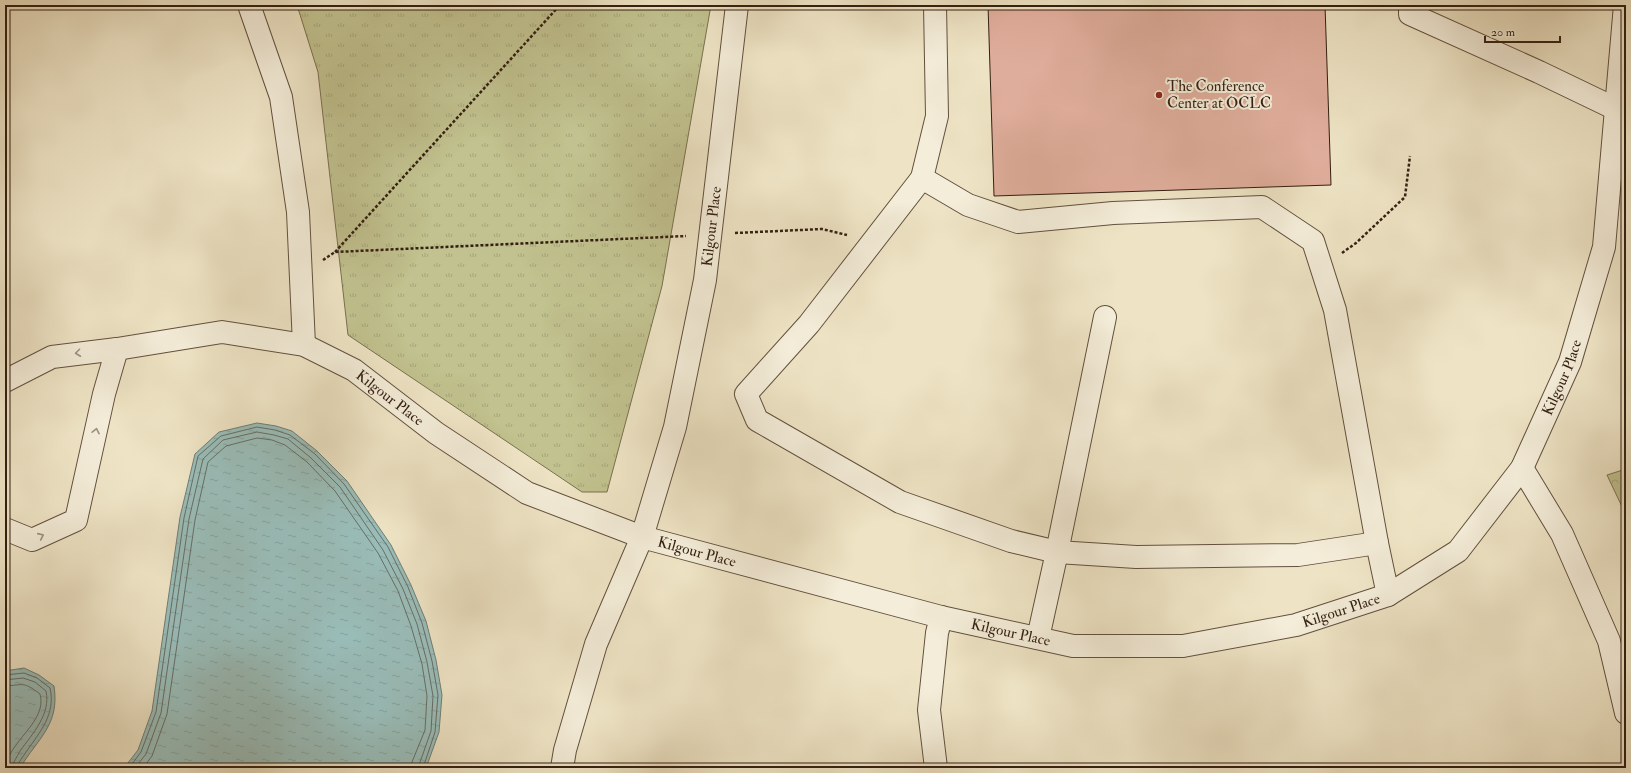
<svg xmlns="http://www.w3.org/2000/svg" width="1631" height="773" viewBox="0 0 1631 773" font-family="'IM FELL Double Pica',serif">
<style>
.grass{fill:url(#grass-tufts);stroke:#7a7050}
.forest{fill:url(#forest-crowns);stroke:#7a7050}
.water{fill:url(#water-ripples);stroke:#717e76}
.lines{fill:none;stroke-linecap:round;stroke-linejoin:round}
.shore{stroke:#666e66;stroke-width:1}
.building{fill:#dfad9b;stroke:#331f11}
.minor-casing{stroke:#62503e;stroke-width:24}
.path{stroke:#331f11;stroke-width:2.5;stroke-dasharray:3 2;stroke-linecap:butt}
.minor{stroke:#f4edd9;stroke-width:22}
.oneway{stroke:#9d907f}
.poi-dot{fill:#8f2418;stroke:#f4edd9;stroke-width:1.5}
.labels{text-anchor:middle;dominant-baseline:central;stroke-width:4;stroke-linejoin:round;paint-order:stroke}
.poi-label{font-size:15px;fill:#331f11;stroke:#f4edd9;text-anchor:start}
.street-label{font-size:15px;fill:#331f11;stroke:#f4edd9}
</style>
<defs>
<pattern id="grass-tufts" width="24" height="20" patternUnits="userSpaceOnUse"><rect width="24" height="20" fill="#c1c28f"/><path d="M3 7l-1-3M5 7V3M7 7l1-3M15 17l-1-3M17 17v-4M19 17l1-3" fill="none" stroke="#a6a67a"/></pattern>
<pattern id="forest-crowns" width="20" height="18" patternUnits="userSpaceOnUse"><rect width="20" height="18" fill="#c1c28f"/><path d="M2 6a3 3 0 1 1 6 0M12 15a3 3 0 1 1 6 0" fill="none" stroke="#a6a67a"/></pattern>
<pattern id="water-ripples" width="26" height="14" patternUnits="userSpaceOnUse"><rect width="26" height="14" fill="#9abeba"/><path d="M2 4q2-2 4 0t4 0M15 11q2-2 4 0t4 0" fill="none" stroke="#85a39f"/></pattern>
</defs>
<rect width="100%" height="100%" fill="#eee4c5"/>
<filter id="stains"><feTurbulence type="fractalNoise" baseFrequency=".005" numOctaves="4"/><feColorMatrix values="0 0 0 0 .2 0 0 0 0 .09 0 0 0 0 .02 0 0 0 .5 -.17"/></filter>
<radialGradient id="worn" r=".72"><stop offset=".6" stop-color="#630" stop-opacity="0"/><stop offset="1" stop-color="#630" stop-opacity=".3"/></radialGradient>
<path class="grass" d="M297,5H711L662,286L607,492H582L348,335L318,72Z"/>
<path class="forest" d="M1626,469V513H1625L1607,475Z"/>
<g class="water">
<path d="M257,423L276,426L292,431L317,451L347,481L391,545L411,585L426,621L436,660L442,695L439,732L426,768H124L138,750L152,711L180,517L195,454L219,432Z"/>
<path d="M24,668L39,675L54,686C60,725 38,738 20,768H5V671Z"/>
</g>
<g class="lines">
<g class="shore">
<path d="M5,675L24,673L37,678L50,688C56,714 40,732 26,752C23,757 18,762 17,768"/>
<path d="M5,680L23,678L35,682L46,691C51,714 33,733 20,751C17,757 13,762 12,768"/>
<path d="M5,686C24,685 23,681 40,694C48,722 7,742 6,768"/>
<path d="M129,768L141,752L156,712L184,518L198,456L221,436L257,427L275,430L290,435L315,454L344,484L388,547L408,587L422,623L432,661L438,695L435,732L423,768"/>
<path d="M135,768L146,754L161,713L189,519L203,459L223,440L257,432L274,435L288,439L311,458L340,487L383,550L403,589L417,624L427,662L433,696L431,731L418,768"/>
<path d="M143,768L152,756L167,714L195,520L208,462L226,446L257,438L272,440L285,445L307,462L335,491L378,553L398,591L411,626L422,664L427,696L425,730L412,762V768"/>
</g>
</g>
<path class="building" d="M988,5H1325L1331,185L994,196Z"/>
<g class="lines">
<defs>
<g id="minor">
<path d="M249,5L281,97L298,212L304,345"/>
<path d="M935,5L937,116L922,178L968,205L1018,222L1113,213L1262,207L1313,241L1335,310L1377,543L1388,595"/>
<path d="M1410,5V14L1539,72L1616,109"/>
<path d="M922,178L809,324L746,394L757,420L900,502L1011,541L1057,552L1136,557L1298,555L1377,543"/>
<path id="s1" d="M5,381L52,357L117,349L222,332L304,345L354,370L436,433L527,493L642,537L941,617L1073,646H1183L1296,625L1388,595L1458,551L1522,468L1570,362L1604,247L1625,5"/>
<path d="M1522,468L1562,534L1609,641L1626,713"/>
<path d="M5,529L32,540L76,520L104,394L117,349"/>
<path d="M1038,638L1057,552L1105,317"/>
<path id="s2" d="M562,768L565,750L596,644L642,537L675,427L705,280L737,5"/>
<path d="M936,768L929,710L937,633L941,617"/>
</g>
</defs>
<use href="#minor" class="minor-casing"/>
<g class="path">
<path d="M735,233L822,229L847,235"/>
<path d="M335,252L560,5"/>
<path d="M1342,253L1356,243L1405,197L1410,156"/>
<path d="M323,260L335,252L686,236"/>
</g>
<use href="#minor" class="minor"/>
</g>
<defs><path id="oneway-chevron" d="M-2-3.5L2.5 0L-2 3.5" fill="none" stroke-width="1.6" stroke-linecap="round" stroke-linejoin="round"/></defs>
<g class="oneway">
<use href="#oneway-chevron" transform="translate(78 353) rotate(173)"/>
<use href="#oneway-chevron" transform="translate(96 431) rotate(-78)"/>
<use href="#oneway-chevron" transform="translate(41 536) rotate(-24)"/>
</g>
<circle class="poi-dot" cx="1159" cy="95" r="4"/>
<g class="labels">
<g class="poi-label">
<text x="1167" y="86">The Conference<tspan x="1167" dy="17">Center at OCLC</tspan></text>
</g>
<g class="street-label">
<text stroke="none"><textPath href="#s2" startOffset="564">Kilgour Place</textPath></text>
<text stroke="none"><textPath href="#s1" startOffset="1752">Kilgour Place</textPath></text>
<text stroke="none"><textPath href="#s1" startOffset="409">Kilgour Place</textPath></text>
<text stroke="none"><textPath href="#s1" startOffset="756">Kilgour Place</textPath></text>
<text stroke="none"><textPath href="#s1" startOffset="1416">Kilgour Place</textPath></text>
<text stroke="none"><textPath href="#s1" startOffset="1080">Kilgour Place</textPath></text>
</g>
</g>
<rect width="1631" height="773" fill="none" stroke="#eee4c5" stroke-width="20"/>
<rect x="6" y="6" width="1619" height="761" fill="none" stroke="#331f11" stroke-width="2"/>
<rect x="10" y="10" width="1611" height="753" fill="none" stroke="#331f11"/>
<path d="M1485 36v6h75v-6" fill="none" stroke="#331f11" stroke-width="2"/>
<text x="1491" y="36" font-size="12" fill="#331f11" stroke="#f4edd9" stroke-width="3" paint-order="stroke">20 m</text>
<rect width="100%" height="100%" filter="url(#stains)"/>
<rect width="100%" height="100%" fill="url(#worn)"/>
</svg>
